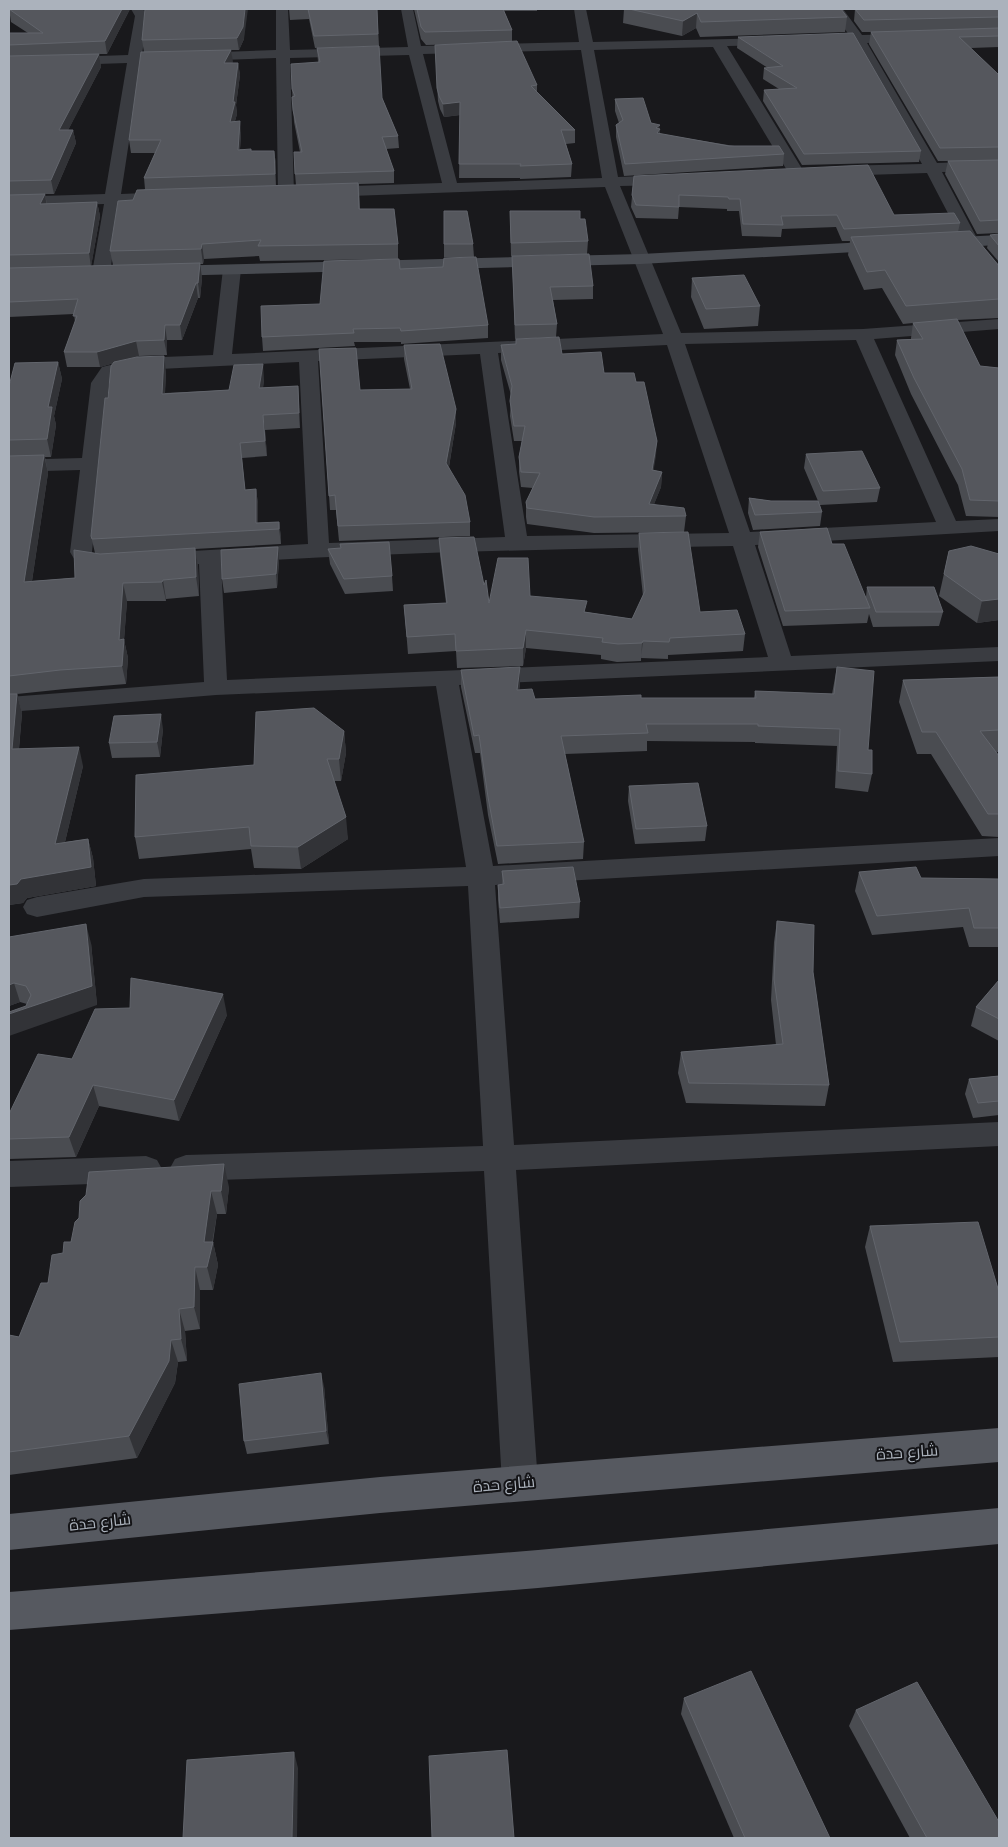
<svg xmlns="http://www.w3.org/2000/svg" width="1008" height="1847" viewBox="0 0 1008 1847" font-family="Poppins,Cairo,sans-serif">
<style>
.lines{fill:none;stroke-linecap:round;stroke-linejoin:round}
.street{fill:#3a3c41;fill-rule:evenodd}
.secondary{fill:#484b51;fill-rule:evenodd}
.primary{fill:#565960;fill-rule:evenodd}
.wall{fill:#4a4c51}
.shaded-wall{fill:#323337}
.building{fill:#55575d;stroke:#62656c}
.labels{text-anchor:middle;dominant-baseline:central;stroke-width:4;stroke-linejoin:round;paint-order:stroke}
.near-street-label{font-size:16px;fill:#abb2bc;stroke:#141417}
</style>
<rect width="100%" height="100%" fill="#19191c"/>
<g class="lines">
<g class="street">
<path d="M131,9H143L147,16L142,55L276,50V9H288L290,50L408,47L401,9H413L421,46L579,42L574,9H586L593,42L780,38L782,41L780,44L775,45L727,46L804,172L801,175H791L788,172L713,47L594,50L618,177L669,175L675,177L677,180L675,183L669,185L620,186L681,333L863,329L999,319V329L874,339L956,521L999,519V531L755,545L791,656L999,647V661L459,685L493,866L999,838V856L495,885L514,1145L999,1122V1146L516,1170L538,1483L533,1495L520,1500L507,1495L502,1483L484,1171L186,1181L175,1177L170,1168L175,1159L186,1155L483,1146L468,886L144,897L37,917L27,914L23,907L27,900L37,897L144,879L466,867L436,686L216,695L9,712V697L204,682L199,564L159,567L151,565L148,560L151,555L159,553L308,544L299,362L139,370L116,375L109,383L92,552L94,556L119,559L122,564L119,569L111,571L79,567L70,552L80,470L9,472V460L82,458L91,383L102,367L139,358L213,355L223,269L226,265H238L241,269L232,354L663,334L605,187L323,197L317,195L315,192L317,189L323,187L442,183L409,55L290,58L294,193L292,196H280L278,193L276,58L141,63L121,194L170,192L176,194L178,197L176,200L170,202L120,203L110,273L107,277L101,278L95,277L92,273L104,204L9,207V197L105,194L127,63L9,67V59L128,55L135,16ZM581,50L602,178L457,183L423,54ZM856,340L936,522L750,532L685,344ZM667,345L729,533L527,536L498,353ZM480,354L505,537L329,543L318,361ZM733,546L768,657L227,680L221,563C392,552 563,549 733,546Z"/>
<path d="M831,9H843L862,35L908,34L915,38L908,42L867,43L937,163L999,161V171L942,172L978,240L999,265V280L993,279L963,242L927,173L835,176L830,174L827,171L830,168L835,166L922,164L854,43L821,44L814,40L821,36L849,35Z"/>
<path d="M146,1156L157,1160L162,1169L157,1178L146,1182L9,1187V1161Z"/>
</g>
<g class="secondary">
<path d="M999,235V245L941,248L935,247L933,243L935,239L941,238Z"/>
<path d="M885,241L891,242L893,246L891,250L641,264L164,276L158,275L155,271L158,267L164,266L641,254Z"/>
</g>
<g class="primary">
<path d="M999,1428V1462L380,1513L9,1550V1514L380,1477Z"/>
<path d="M999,1508V1544L538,1588L9,1630V1592L538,1550Z"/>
</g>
</g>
<g class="wall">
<path d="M9,9H130L107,54H99L101,67L68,130H73L76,143L54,194H45L47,204L97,202L100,216L91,266L113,265L110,251L133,200L145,189L144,178L155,153H131L129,140L144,52L142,40L145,9L244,39L239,50H231L232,63H238L240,75L236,105L237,114L235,121L241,134L240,149L251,151H274L276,164V185H296L295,174L300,152L294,122L292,89L318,62L317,48L382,98L398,136L399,148L386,149L394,171V183L359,184L360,209L398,244V259L260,261L259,256L204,259L203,264H200L202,278L200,298H198L182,340H167V355L139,356L125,360L166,371L165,393L229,390L264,379L263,388L298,386L300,428L265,430L267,456L242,458L245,490L256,489L258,504V523L279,522L281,538V544L195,549L198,566L199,596L166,599V601H127L124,640L128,658L126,684L65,689L17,694L22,713L19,749L83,766L65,842L88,839L93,858L96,886L27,898L23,903L9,905V386L58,362L62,379L54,416L56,425L51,457H45L48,473L32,581L75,578L95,553L91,536L108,398L114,363L100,367H67L64,352L75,322L74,314L9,317V33H28L11,22Z"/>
<path d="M289,9H377L379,46L315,48L309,19L290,20Z"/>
<path d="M414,9H537V11H504L512,30V42L537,85V92L575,130V143L566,144L572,164L571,177L520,179V178H459L460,115L444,117L440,109L438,101L435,45L466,44L426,45L421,39Z"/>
<path d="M624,9H841L847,17L845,32L700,37L696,28L682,36L623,23Z"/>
<path d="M855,9H999V47L971,48L999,75V234V233L977,234L945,174L948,161H938L869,44L871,32H862L854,21Z"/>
<path d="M738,37L921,151L919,162L802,165L763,101L764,90L779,89L763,79L764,68H768L737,48Z"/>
<path d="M615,99L660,129V134L784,154L783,166L624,176L616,137V125L619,123L615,111Z"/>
<path d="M634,176L894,215L960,223L958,232L999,266V318L957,320L980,366L999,368V517L966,516L958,485L911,394L895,355L897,340L911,339V338L913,323L903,324L882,288L864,290L848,255L850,241H842L836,227L782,229L781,237L742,236L739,211H727V209L679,207L678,219L636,218L631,207Z"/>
<path d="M510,211H580V219L588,241L587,254L511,256Z"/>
<path d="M999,234V262L987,248L990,235Z"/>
<path d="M444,244H473L474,257H444Z"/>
<path d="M512,256L593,286V299L553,300L557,324L556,337L515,339Z"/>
<path d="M400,269L488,325V338L401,344V342H354L355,346L263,351L262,337L320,304Z"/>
<path d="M692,278L760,306L758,326L704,329L691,297Z"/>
<path d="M404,345L456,409V423L449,467L470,522V536L339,541L336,510H330L319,349L360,390L410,389L404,359Z"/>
<path d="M501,345L562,354L604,373L636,382L657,441L653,470L662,472L661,487L654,504L686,516L684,532L594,533L527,524L526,517V502L533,488L521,487L519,472V457L522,441H514L510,416L511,395L501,360Z"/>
<path d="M806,454L880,488L877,502L820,505L819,502L822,512L820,526L753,530L748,513L749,498L771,501H818L804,468Z"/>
<path d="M760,532L832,544L866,597L867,587L943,612L939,626L873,627L869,614L867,623L783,626L758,547Z"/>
<path d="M639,533L700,612L745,634L743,651L668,655V659L641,658V661L617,662L601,659V655L526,648L523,666L457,668L456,651L408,654L404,605L446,603L440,555L439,538L484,585L489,603L530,596L586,612L632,619L643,596L638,550Z"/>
<path d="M341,548L392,576L393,591L345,594L330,564L328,549Z"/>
<path d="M949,551L999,554V620L977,623L939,596Z"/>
<path d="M279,561L277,588L224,593L222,579Z"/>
<path d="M837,667L868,750L872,774L868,792L835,788L837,746L755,743V742L647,741V751L565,754L584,842L583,859L498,864L488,815L480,753H475L461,687V670L520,684L519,690L535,699L754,698L755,691L832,694Z"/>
<path d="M999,677V752H996L999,756V837L982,836L931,754H917L899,702L903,680Z"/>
<path d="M163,729L160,757L112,758L109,743Z"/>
<path d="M344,731L346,753L341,781H334L348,839L301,869L254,868L251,849L139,859L135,837L254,765Z"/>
<path d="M629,786L707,826L705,841L635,844L628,801Z"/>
<path d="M502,871L580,902L579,918L500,923L498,900V885H502Z"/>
<path d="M859,872L921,878L999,879V947H969L963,927L872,935L855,891Z"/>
<path d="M777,921L813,972L829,1085L825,1106L686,1103L678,1073L681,1052L776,1045L771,1000L774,942Z"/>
<path d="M9,937L91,943L97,1005L26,1006L27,1004L20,1002L9,1006Z"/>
<path d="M999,980V1041L971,1026L976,1007Z"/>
<path d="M227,1015L179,1121L99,1106L76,1157L9,1159V1160V1139L72,1059Z"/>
<path d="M999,1076V1115L973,1118L965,1094L969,1079Z"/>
<path d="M229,1187L226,1214H217L213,1242L218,1265L213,1290H200V1329L185,1331L187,1361L178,1362L175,1383L137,1458L9,1475V1335L19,1337L63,1253L71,1242L79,1218Z"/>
<path d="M870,1226L999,1292V1357L893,1362L865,1247Z"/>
<path d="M324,1386L329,1444L247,1454L244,1441Z"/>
<path d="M684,1698L830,1838H734L681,1714Z"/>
<path d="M856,1710L999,1838H910L849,1726Z"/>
</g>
<g class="shaded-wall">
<path d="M122,9H130L107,54L105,41Z"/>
<path d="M245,9H248L244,39L239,50L237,38Z"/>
<path d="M697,13L696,28L682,36L683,21Z"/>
<path d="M231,50L233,62L226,76L224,63Z"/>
<path d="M99,54L101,67L61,144L59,130Z"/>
<path d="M238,63L240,75L236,105L237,114L231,135L230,122Z"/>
<path d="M460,102V115L444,117L443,104Z"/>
<path d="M240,121L241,134L239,163L238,150Z"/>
<path d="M660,125L659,130L660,129L659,141L656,128Z"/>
<path d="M73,130L76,143L54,194L51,180Z"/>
<path d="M274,151L276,164V187L275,174Z"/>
<path d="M45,194L47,208L40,204Z"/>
<path d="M97,202L100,216L91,267L89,253Z"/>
<path d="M202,244L204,259L203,264L201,249Z"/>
<path d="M200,263L202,278L200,298L198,283Z"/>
<path d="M196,283L198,298L182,340L180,325Z"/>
<path d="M165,325L167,340V355L164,340Z"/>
<path d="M136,341L139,356L100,367L97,352Z"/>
<path d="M164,356L166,371L164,408L162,394Z"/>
<path d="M58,362L62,379L54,416L56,425L51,457L47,439L48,407Z"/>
<path d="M263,364L264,379L261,403L259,388Z"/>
<path d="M298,386L299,401L300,428L299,413Z"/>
<path d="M456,409V423L447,478L446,463Z"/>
<path d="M263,415L265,430L267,456L265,441Z"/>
<path d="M657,441L656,456L651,486L652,470Z"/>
<path d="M44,455L48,473L29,601L24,582Z"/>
<path d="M662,472L661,487L649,517V504Z"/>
<path d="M256,489L258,504V530L256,523Z"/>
<path d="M279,522L281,538V544L279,529Z"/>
<path d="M278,547L279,561L277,588L276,574Z"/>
<path d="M195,548L198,566L199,596L196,577Z"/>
<path d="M163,580L166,599V601L162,582Z"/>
<path d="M123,583L127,601L124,640L128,658L126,684L122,666L119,640Z"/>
<path d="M999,599V620L977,623L982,601Z"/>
<path d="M526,630V648L523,666V648Z"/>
<path d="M643,641L641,658V661L642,643Z"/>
<path d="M520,667V684L517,707V690Z"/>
<path d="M17,694L22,713L17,769L12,749Z"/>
<path d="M161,714L163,729L160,757L157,742Z"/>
<path d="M344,731L346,753L341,781L339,759Z"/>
<path d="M79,747L83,766L60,863L55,844Z"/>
<path d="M346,817L348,839L301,869L298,847Z"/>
<path d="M88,839L93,858L96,886L27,898L23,903L9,905V885L21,879Z"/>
<path d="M86,924L91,943L97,1005L9,1036V1014L92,986Z"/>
<path d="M14,983L20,1002L9,1006V985Z"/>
<path d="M223,994L227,1015L179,1121L174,1100Z"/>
<path d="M93,1085L99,1106L76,1157L69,1137Z"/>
<path d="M224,1164L229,1187L226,1214L221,1191Z"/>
<path d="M211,1191L217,1214L211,1249L213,1242L218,1265L213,1290L207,1267L204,1242Z"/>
<path d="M195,1267L200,1290V1329L194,1307Z"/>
<path d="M179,1309L185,1331L187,1361L181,1339Z"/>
<path d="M171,1340L178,1362L175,1383L137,1458L129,1436Z"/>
<path d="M321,1373L324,1386L329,1444L326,1431Z"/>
<path d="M294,1752L298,1768L297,1838H292Z"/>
</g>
<g class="building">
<path d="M9,9H122L105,41L9,45V33H43Z"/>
<path d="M145,9H245L243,27L237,38L142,40Z"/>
<path d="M308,9H377L378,34L314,36Z"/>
<path d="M417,9H503L512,30L425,32L421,27Z"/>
<path d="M629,9H841L847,17L701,22L697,13L683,21Z"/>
<path d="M855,9H999V17L864,20Z"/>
<path d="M999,28V36L959,37L999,75V147L940,148L871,32Z"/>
<path d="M853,33L921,151L804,154L764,90L797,88L764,68L783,66L738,37Z"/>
<path d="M517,41L537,85L531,86L575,130H561L572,164L520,166L521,164H459L460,102L443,104L439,96L437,88L435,45Z"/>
<path d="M379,46L382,98L398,136L382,137L394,171L295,174L294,152H302L293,110L292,97L295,96L292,89L291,64L320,62L317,48Z"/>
<path d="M231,50L224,63H238L233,102H235L230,122L240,121L238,150L251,149V151H274L275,174L144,178L161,140H129L141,52Z"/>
<path d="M99,54L59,130H73L51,180L9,181V56Z"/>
<path d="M643,98L651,123L660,125L656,128L660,129L657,133L729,146H779L784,154L625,164L616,125L623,120L615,99Z"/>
<path d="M999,160V220L980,221L948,161Z"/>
<path d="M868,165L894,215L954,213L960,223L844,229L837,215L781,216L783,225L743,224L740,199H729L728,197L679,195V207L636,205L632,195L634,176Z"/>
<path d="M358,183L359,209H394L398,244L258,246L261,240L202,244L201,249L110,251L118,201L133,200L137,190Z"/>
<path d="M45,194L40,204L97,202L89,253L9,255V195Z"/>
<path d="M444,211H467L473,244H444Z"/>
<path d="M510,211H580V219H585L588,241L511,243Z"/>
<path d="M970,231L999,266V299L906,306L885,270L867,272L851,237Z"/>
<path d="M999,234V246L990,235Z"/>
<path d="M589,254L593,286L550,287L557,324L515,325L512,256Z"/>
<path d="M476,257L488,325L401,331L400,328L353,329L354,333L262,337L261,306L320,304L324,261L399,259L400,269L443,267L444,258Z"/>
<path d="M200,263L198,283H196L180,325H165L164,340L136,341L97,352H64L77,316H73L78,299L9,302V268Z"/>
<path d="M744,275L760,306L706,309L692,278Z"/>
<path d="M957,319L980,366L999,368V501L970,500L962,469L914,378L897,340L923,339L913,323Z"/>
<path d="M559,337L562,354L601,352L604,373H634L636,382H644L657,441L652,470L662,472L649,504L684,508L686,516L594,517L527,508L526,502L540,473L521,472L519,457L525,426H514L510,401L512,386L501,345L516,344V339Z"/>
<path d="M440,344L456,409L446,463L465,495L470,522L338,526L335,495L329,496L319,349L356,348L360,390L412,389L404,345Z"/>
<path d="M164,356L162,394L229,390L234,365L263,364L259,388L298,386L299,413L263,415L265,441L240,443L245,490L256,489V523L279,522V529L92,539L91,536L105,398H108L111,366L114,362L137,357Z"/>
<path d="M58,362L48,407H52L47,439L9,440V386L15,363Z"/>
<path d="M862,451L880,488L823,491L806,454Z"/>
<path d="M44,455L24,582L75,578L74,550L100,554L195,548L196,577L163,580L162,582L123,583L119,640L124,639L122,666L60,670L9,676V456Z"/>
<path d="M749,498L771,501H818L822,512L755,515Z"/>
<path d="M827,528L832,544H844L870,608L785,611L760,532Z"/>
<path d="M688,532L700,612L737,610L745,634L670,638L669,642L643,641L642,643L618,644L602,642L603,638L526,630L523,648L456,651L455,634L407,637L404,605L447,603L439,538L474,537L484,585L486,580L489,603L498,558H528L530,596L587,601L584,612L632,619L645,591L639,533Z"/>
<path d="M389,542L392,576L344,579L328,549L341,548L340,544Z"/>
<path d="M971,546L999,554V599L982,601L944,574L949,551Z"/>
<path d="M278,547L276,574L222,579L221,550Z"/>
<path d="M867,587H934L943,612H876Z"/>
<path d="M520,667L517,690L532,689L535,699L641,695V698H756L755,691L834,694L837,667L874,671L868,750H872V774L838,771L840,729L758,726V724H646L648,733L561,736L584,842L497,846L488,797L479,735L474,736L461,670Z"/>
<path d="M999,677V730L980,731L999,756V814H988L936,732H922L903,680Z"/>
<path d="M9,694H17L12,749L79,747L55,844L88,839L91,867L21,879L17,884L9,885Z"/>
<path d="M314,708L344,731L339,759H327L346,817L298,847L251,846L249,827L135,837L136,775L254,765L256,712Z"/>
<path d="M161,714L157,742L109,743L114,716Z"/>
<path d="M698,783L707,826L636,829L629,786Z"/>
<path d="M573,867L580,902L500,908L498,885L504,884L502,871Z"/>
<path d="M916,867L921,878L999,879V928H974L969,908L877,916L859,872Z"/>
<path d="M777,921L814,925L813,972L829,1085L689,1083L681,1052L783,1044L774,979Z"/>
<path d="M86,924L92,986L9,1014V1012L26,1006L31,995L26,986L14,983L9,985V937Z"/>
<path d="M131,978L223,994L174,1100L93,1085L69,1137L9,1139V1114L38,1054L72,1059L95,1009L130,1008Z"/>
<path d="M999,980V1019L976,1007Z"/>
<path d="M999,1076V1101L978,1103L969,1079Z"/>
<path d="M224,1164L221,1191H211L204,1242H213L207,1267H195L194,1307L179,1309L181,1339L171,1340L169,1361L129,1436L9,1452V1335L19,1337L41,1283H48L52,1255L63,1253L64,1242H71L75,1222L79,1218L80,1201L86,1195L89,1172Z"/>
<path d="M978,1222L999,1292V1337L900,1342L870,1226Z"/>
<path d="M321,1373L326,1431L244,1441L239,1384Z"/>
<path d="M751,1671L830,1838H745L684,1698Z"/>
<path d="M917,1682L999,1822V1838H927L856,1710Z"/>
<path d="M507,1750L514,1838H432L429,1756Z"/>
<path d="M294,1752L292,1838H183L187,1760Z"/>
</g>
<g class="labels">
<g class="near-street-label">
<text transform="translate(907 1452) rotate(-4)">شارع حدة</text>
<text transform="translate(504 1484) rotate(-5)">شارع حدة</text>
<text transform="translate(100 1522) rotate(-6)">شارع حدة</text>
</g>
</g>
<rect width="1008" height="1847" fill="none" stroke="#abb2bc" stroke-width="20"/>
</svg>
